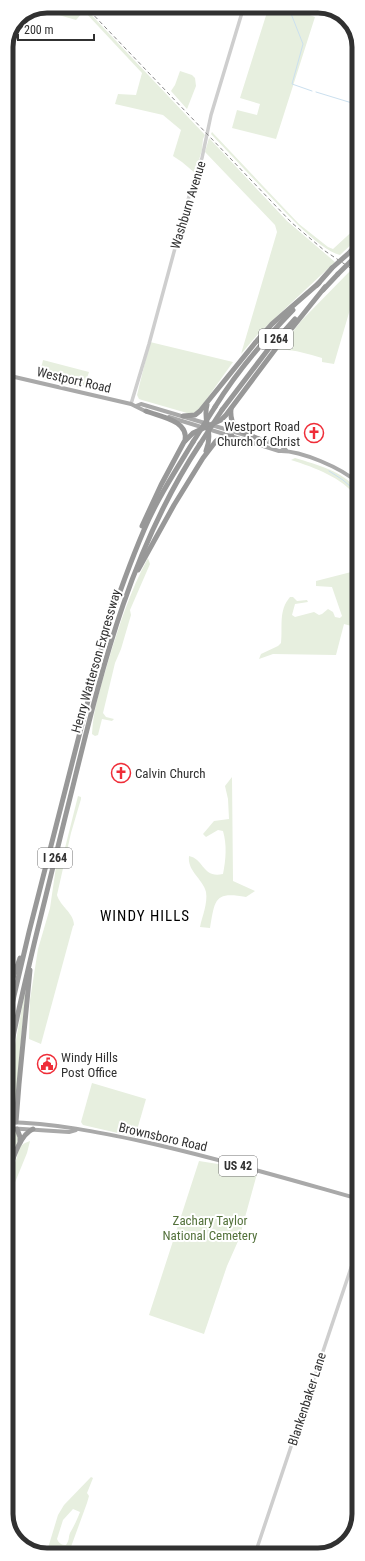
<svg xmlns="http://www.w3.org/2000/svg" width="365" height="1561" viewBox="0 0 365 1561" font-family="'Roboto Condensed',sans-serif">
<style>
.green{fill:#e7efdf;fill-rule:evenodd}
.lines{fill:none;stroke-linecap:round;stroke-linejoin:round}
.stream{stroke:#cbe0ef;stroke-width:1}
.minor{stroke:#cecece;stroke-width:3.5}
.major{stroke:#a9a9a9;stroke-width:4}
.highway{stroke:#989898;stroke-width:5}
.rail{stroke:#868686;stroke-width:1;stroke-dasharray:4 3;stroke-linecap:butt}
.highway-bridge{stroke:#989898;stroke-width:5}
.labels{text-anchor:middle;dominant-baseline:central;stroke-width:4;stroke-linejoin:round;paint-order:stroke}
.shield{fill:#fff;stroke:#6f6f6f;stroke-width:1}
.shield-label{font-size:12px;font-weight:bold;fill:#313131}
.street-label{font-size:13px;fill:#313131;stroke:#fff}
.poi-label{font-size:13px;fill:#313131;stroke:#fff;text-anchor:start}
.park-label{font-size:13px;fill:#53713b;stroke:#fff}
.quarter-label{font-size:15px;letter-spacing:1px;fill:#000;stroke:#fff}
.rim{fill:none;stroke:#313131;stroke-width:5}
</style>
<rect width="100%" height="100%" fill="#fff"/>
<g class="green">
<path d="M74,6H83L205,135L203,139L202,150L195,173L182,162L173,156L181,130L163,115L115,104L118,94L136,95L142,73L84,11L76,20L38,9C50,5 64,14 76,12Z"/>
<path d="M269,6H292L291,8L315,17L276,139L232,128L237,110L257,115L260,104L240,98Z"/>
<path d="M180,71L192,75L195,78L196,86L187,109L171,91L175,85Z"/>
<path d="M212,132L299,224L328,247L333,249L358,226V238L340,255C317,249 281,207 264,190C246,171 229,153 211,134Z"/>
<path d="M209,138L287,221L335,262L258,334L241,354L277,232L275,225L205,152Z"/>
<path d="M350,271L358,277V282L334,364L322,362V358C307,354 293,349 278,350L302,320Z"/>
<path d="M150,342L233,362L201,407L194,413H187L142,400L139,399L137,395Z"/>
<path d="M43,360L89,372L85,384L81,388L43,379C38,373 42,366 43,360Z"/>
<path d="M295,458C318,465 342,471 358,490V498C341,477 316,468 291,460Z"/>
<path d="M148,558L150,564L130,610L131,615L121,649L115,663L103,713L106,717L114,719L112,721L102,719L98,735L95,736L92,734C93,709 101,686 108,662C119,626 130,591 148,558Z"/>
<path d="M359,570V628L344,624L336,655L273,654L259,659L261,654L278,646L281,643C283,627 278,611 290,597H293L297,601L307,600L308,602L295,604L292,615L295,617L314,612L319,615L322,614L328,609L333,612L335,617L340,618L342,616L332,587L316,586V581Z"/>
<path d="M232,777L233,881L255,891L246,897C214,891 215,900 210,928L200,927C202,917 208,903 206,892C203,879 187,871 189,856C204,859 203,879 223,874C226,859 227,845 223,831L218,830L206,837L203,834L214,821L229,819L228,799L225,786Z"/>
<path d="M78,796L81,797V799L71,833L57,895C60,906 74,913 74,925L73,926L41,1044L29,1039L30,1000L38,949L50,908L56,867L61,864Z"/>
<path d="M26,986L14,1117L13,1120H7V1088Z"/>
<path d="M92,1083L146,1099L135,1137L83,1125L81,1122Z"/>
<path d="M7,1130L17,1131L18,1140L7,1171Z"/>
<path d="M30,1141L27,1153L7,1202V1184L17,1157L19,1147L25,1143Z"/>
<path d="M199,1161L218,1164L257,1174L239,1239L227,1266L204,1334L149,1315Z"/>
<path d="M91,1477L93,1478L87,1493L89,1496L87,1503L68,1555H55L48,1551V1548L58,1515L64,1505ZM73,1509L80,1512C77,1520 74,1526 70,1533C68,1538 70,1539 66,1545C61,1545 59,1543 57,1539L63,1520Z"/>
</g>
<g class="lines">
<g class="stream">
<path d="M288,6L303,44L292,84L312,91"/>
<path d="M316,92L352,103"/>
<path d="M358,104V105"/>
<path d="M329,471L343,480L358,493"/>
</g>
<g class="minor">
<path d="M131,404L149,344L193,182L202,158L211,115L244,6"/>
<path d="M255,1554L359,1244"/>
</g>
<g class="major">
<path d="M6,375L131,404L147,412"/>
<path d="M136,406L141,404L245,435"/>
<path d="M169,417L279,451C300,450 342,468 358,483"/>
<path d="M257,438L281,446L286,450"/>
<path d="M7,1122C53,1123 99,1132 145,1142C217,1158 288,1179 359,1199"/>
<path d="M7,1128L69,1132L76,1130"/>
</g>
<g class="highway">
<path d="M350,252L358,243"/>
<path d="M317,285L332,268"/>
<path d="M323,290L338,274"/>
<path d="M215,407C237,371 264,340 293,310"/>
<path d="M231,409C229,430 243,432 259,439"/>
<path d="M222,410L270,347L295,319"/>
<path d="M146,411C160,417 189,420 185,441"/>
<path d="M183,416L195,415L200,411L255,343L272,324L319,283"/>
<path d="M206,451C214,431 202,421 207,405"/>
<path d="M142,526L161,485L184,442L193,433L221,420L226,415L280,343L325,287"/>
<path d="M138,570L174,505L203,458L216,441L222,437L232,436"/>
<path d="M6,998L20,958"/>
<path d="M6,1030L29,932L104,638C116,602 129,565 144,530C157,499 176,470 193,442"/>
<path d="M7,1069C14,1026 25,983 35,940C45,900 55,859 65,818C98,687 124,559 200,444"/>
<path d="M16,1122L19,1084L30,970"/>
<path d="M17,1129L20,1137V1142"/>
<path d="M7,1176C12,1162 19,1135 33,1129"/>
</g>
<path class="rail" d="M85,6L292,223L325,251L358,273"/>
<g class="highway-bridge">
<path d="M332,268L350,252"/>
<path d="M338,274L355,257"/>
<path d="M193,442L215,407"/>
<path d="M200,444L222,410"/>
</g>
</g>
<defs>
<symbol id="church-ring" viewBox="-11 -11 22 22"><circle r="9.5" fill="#fff" stroke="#ef2d38" stroke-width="1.5"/><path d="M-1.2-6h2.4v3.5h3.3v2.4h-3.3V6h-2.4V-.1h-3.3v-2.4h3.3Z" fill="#ef2d38"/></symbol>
<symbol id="civic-ring" viewBox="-11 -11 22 22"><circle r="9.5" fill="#fff" stroke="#ef2d38" stroke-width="1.5"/><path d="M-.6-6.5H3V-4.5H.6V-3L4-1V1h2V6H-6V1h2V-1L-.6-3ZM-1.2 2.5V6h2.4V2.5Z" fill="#ef2d38"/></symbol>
</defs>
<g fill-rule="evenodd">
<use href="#church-ring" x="303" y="422" width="22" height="22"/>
<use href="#church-ring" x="110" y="762" width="22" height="22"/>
<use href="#civic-ring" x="36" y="1053" width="22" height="22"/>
</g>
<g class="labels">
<g class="shield">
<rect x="259" y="329" width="34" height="20" rx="3"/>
<rect x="38" y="848" width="34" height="20" rx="3"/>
<rect x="219" y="1156" width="38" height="20" rx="3"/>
</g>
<g class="shield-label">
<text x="276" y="339">I 264</text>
<text x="55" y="858">I 264</text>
<text x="238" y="1166">US 42</text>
</g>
<g class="street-label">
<text transform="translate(188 205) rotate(-73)">Washburn Avenue</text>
<text transform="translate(74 380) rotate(13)">Westport Road</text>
<text transform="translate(96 661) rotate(-74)">Henry Watterson Expressway</text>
<text transform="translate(163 1137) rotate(13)">Brownsboro Road</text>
<text transform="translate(307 1399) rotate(-72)">Blankenbaker Lane</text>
</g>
<g class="poi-label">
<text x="300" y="426" text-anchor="end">Westport Road<tspan x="300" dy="15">Church of Christ</tspan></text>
<text x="135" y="773">Calvin Church</text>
<text x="61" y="1057">Windy Hills<tspan x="61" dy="15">Post Office</tspan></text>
</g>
<g class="park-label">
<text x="210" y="1220">Zachary Taylor<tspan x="210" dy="15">National Cemetery</tspan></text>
</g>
<g class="quarter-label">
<text x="145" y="916">WINDY HILLS</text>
</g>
</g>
<path d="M0 0H365V1561H0ZM47 13H318A34 34 0 0 1 352 47V1514A34 34 0 0 1 318 1548H47A34 34 0 0 1 13 1514V47A34 34 0 0 1 47 13Z" fill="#fff" fill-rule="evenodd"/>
<path class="rim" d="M47 13H318A34 34 0 0 1 352 47V1514A34 34 0 0 1 318 1548H47A34 34 0 0 1 13 1514V47A34 34 0 0 1 47 13Z"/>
<path d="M18 34v6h76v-6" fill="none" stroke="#313131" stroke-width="2"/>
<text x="24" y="34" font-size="12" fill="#313131" stroke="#ffffff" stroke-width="3" paint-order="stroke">200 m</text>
</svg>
